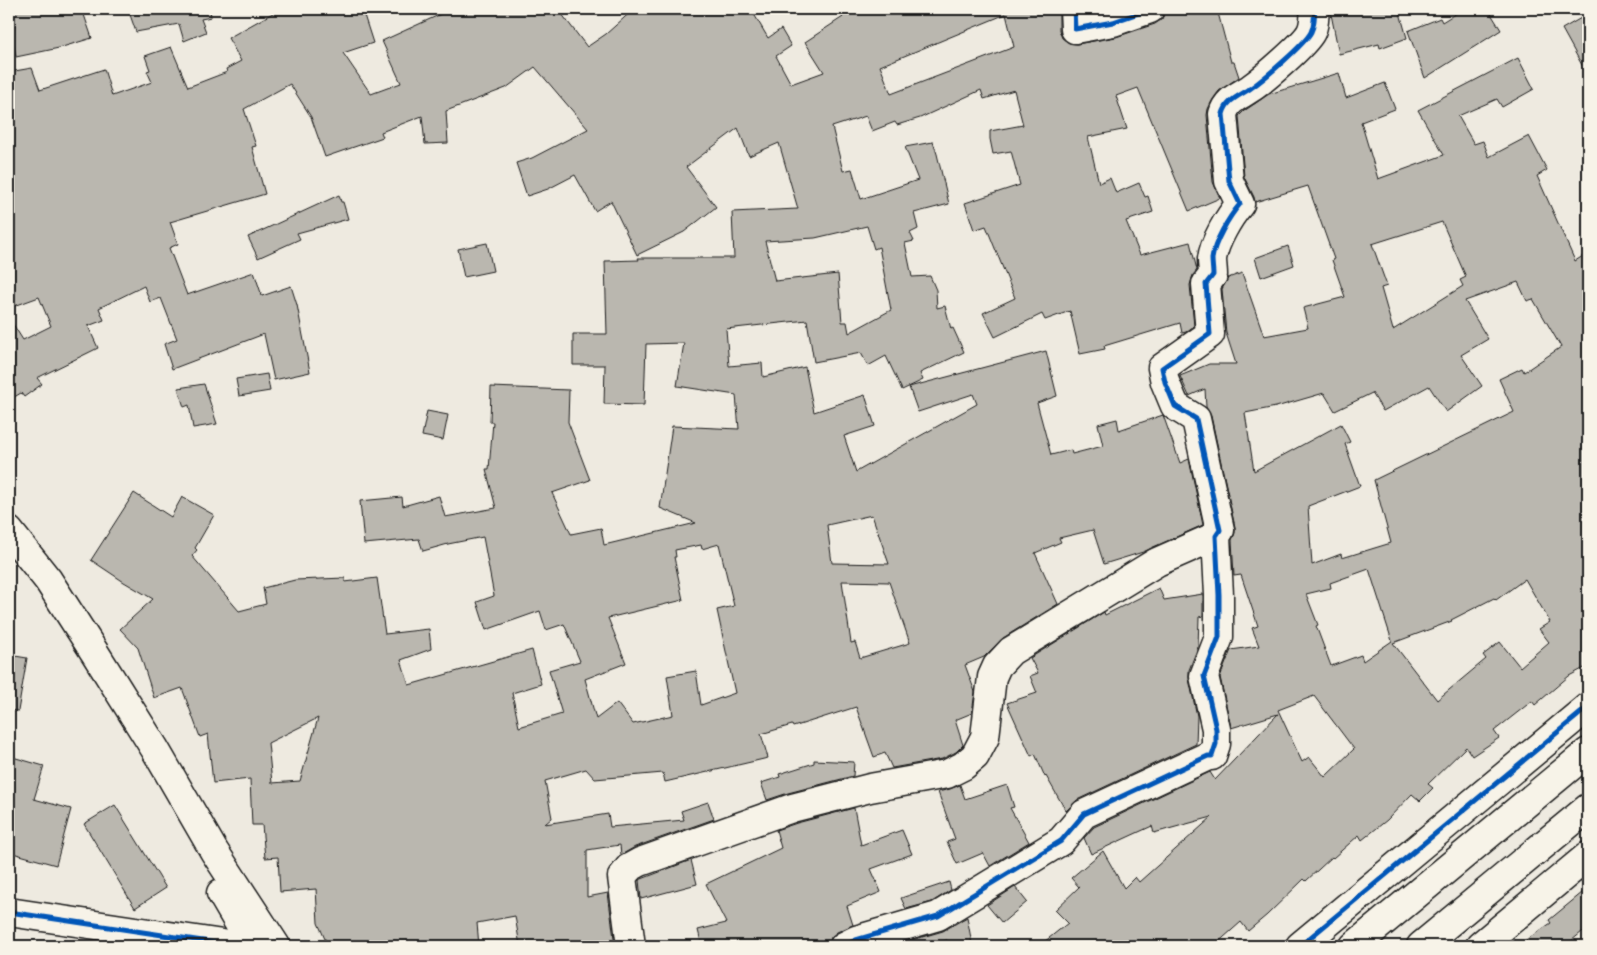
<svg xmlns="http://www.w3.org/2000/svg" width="1597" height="955" viewBox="0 0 1597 955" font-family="Sriracha,sans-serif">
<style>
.building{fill:#bab7af;stroke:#1c1c1c;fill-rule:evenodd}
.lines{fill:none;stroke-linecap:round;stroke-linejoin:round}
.minor-casing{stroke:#1c1c1c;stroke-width:31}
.major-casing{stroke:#1c1c1c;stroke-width:31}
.highway-casing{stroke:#1c1c1c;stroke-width:31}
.minor{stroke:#f7f3e8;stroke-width:28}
.major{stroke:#f7f3e8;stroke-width:28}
.highway{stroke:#f7f3e8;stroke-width:28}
.cycleway-casing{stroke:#f7f3e8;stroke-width:8}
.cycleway{stroke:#0057b8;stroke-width:5}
</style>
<rect width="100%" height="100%" fill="#eeeae0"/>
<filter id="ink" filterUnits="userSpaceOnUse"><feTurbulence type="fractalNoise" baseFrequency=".02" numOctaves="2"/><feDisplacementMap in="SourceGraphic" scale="10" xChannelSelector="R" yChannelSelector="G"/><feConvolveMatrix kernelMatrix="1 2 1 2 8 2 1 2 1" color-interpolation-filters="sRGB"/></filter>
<g filter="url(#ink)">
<g class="building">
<path d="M10,9H82L92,38L59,48L16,57L11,29L15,28Z"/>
<path d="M128,9H210L211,17L201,19L206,32L184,41L179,24L136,32Z"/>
<path d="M280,9H362L373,43L343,53L371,94L401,83L382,41L452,9H558L587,47L606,34L634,9H751L768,38L781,29L791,46L776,56L791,84L824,72L805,42L843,17L838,9H1059V30L1062,38L1069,43L1077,44L1116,37L1155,24L1162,19L1165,11L1173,9H1217L1231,62H1234L1239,77L1219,91L1212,101L1208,109L1207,115L1213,182L1220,198L1189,211L1138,88L1116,96L1127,129L1088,137L1099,183L1110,178L1116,193L1139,183L1145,197L1148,196L1153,212L1126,221L1140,255L1190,242L1197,270L1193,275L1190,285L1194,326L1186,332L1182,333L1180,323L1104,346L1105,349L1080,354L1070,311L1045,320L1042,314L995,337L983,313L1015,298L986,226L974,230L965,203L1020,185L1011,151L993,154L990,139V131L1023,125L1014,90L984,99L981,90L920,118L897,125L895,122L872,131L866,116L832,127L843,171L852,169L861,199L918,180L905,147L933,142L937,154L949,204L914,213L918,229L910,233L914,241L905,243L912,277L930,276L936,290L937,308L945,306L951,329L953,328L964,352L920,373L923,380L902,390L886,356L868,366L861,353L814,362L807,320L726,329L729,366L762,363L763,377L805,367L814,412L865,395L875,426L844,436L856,472L977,404L973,394L918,412L909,387L1046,351L1057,396L1037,403L1051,455L1071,450L1072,454L1103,446L1098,424L1117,419L1119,430L1163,415L1180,463L1189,459L1203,525L1143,552L1104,564L1093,530L1059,538L1061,542L1035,553L1058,604L1003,638L984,657L965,665L975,692L972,713L955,720L963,745L956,752L942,759L892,768L885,753L874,757L856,707L793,727L792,725L761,734L768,758L665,782L663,773L595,779L586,769L545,781L552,818L545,824L608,814L610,827L684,820L681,811L708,802L714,819L635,847L621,855L620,845L587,850V897L608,893L615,946H520L515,916L477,923L479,946H389L349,943L351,946H328L318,923L316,889L280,892L278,857L265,858L262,825H252L250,779L213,783L208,734L200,737L182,688L154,698L138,648L120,629L153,599L124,582L91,560L134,493L171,517L182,497L214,515L195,548L197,550L192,556L239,611L266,604L263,588L295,580L345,578V582L377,578L385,634L429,629L431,649L401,660L409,685L532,650L541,684L512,693L519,727L562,714L549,670L580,661L564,624L546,630L540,611L486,630L477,602L494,596L483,537L448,544L423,551L419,539L364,544L360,501L402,497L403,506L439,496L445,517L496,508L486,469H489L493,422H490L491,387L569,390L568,422L590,480L552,493L571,534L601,528L604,545L696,523L660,508L672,426L739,429L736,395L677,386L684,343L646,344L644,405L604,404L605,365H573V334H607L605,261L639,260L638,258H734L732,212L798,209L779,143L749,156L738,128L686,167L716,207L684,232L637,255L611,201L595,211L575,175L548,189L527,196L516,163L532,158L588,129L535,67L506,88L446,111L448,143L425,144L422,116L381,132L383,137L325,157L311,117L290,84L244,109L256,146L252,147L265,194L170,222L178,244L169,248L187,295L254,272L262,296L291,286L297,305L310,372L274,380L264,334L172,369L164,344L177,339L161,298L150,302L144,286L99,308L104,320L88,326L98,348L37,378L42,384L24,397L21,393L9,400V318L23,340L51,326L39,297L9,308V72L32,68L40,90L104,69L112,96L152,82L147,71L150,70L145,56L171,47L188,87L227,72L226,69L241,61L228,38ZM1006,14L1014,47L891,94L880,66ZM867,226L874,249L879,247L891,310L849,333L847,322H842L838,274L775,281L765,241L815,238ZM872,515L889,564L832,563L827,525ZM719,544L734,606L717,610L735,693L701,705L696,671L667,676L673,715L633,724L617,703L596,719L585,679L626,663L608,618L683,600L674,557H676L675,550L701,545L702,549ZM842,581L889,582L910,643L860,658L855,642L851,643ZM318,718L300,781L272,783L268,743Z"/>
<path d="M1330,9H1399L1407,38L1380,48L1379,44L1339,54Z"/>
<path d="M1463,9H1488L1501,30L1425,78L1408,31L1440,18L1442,22Z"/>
<path d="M1588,14V76L1562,29Z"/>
<path d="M1518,58L1534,89L1502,107L1497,99L1458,116L1474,144L1483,141L1489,157L1529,136L1547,170L1537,176L1575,261L1588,253V666L1569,676L1535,705L1532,701L1494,731L1499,738L1472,756L1466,747L1428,784L1433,788L1420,801L1412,794L1387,820L1362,840L1359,835L1333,858L1332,857L1306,881L1304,879L1267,915L1248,931L1241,922L1214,946H1039L1068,923L1055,910L1079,887L1071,878L1103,851L1124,888L1135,877L1139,882L1212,817L1154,833L1152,826L1091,854L1084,838L1094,827L1210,772L1215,780L1278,714L1231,728L1220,677L1231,650L1259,646L1252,628L1258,626L1241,575L1234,576L1232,540L1235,533V527L1211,416L1206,407L1205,389L1189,396L1180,376L1209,364H1236L1226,333L1222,289L1228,278L1242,273L1264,336L1308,328L1303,308L1345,297L1332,260L1334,259L1308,186L1255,202L1254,197L1244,177L1239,116L1244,111L1269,94L1339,73L1346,98L1385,83L1395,109L1361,122L1378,179L1444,155L1418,110ZM1442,222L1466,277L1460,280L1463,286L1393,330L1381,288L1387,286L1372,244ZM1518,282L1527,301L1533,299L1561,347L1524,372L1522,368L1499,379L1514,412L1374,480L1391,543L1342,558L1341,554L1312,565L1308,506L1360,486L1345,444L1350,442L1341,424L1254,471L1245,413L1276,407L1324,393L1335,411L1372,393L1383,411L1429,386L1446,412L1482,386L1461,355L1488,339L1465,301ZM1369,569L1392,641L1363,661L1361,655L1331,666L1316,626L1318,625L1306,594L1331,588L1330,583ZM1525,579L1550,622L1539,629L1549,642L1520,667L1500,642L1483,655L1486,659L1437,700L1393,643L1452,621L1451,620L1494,598L1496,600ZM1314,696L1354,749L1325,777L1309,757L1302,762L1278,710Z"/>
<path d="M339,195L341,202H343L348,219L297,233L300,239L258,258L248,237Z"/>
<path d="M487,243L493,271L464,277L458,249Z"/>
<path d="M1288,246L1294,265L1261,277L1255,258Z"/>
<path d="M267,374L270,391L239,396L236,379Z"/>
<path d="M204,384L217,424L193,428L189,405L184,407L178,388Z"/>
<path d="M427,411L448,415L443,440L422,436Z"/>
<path d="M1159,588L1164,600L1203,594V616L1199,617L1198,647L1189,670V679L1197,716L1196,744L1077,800L1066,811L1046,776L1045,777L1035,754L1031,756L1007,703L1037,693L1030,676L1038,673L1030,658L1104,612L1105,615Z"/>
<path d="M9,655L27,658L18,711L9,710Z"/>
<path d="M9,756L44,766L34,799L71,809L56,865L9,852Z"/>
<path d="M814,760L854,762L853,776L788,793L767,800L761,783L780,777L779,774L814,763Z"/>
<path d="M960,785L965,799L1007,785L1014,807L1010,808L1029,842L990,866L983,853L957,864L947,842L955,839L938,792L950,789Z"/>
<path d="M115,805L166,888L135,908L84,824Z"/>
<path d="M854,808L861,845L902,830L912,854L871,869L881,892L847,906L853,925L837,932L831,937L829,946H702L698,930L726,923L706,884L781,848L776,830L797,823Z"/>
<path d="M691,860L697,884L641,899L639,880Z"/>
<path d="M949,882L951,890L932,902L906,909L901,898Z"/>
<path d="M1015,887L1027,902L1002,923L987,905Z"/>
<path d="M1588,888V927L1565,946H1517L1551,923L1549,920Z"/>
<path d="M967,917L972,944L948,946L947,940L926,946H914L912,940L943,931Z"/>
</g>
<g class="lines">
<defs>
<g id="minor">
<path d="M1074,9L1075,29L1113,22L1150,9"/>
<path d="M9,912L236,946"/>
<path d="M631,946L622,877L629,868L640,862L792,808L870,788L947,774L963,766L975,756L985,737L992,677L997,666L1011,651L1157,562L1216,536"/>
<path d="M844,946L856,940L938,916L1061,841L1084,814L1208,756H1212L1216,744V729L1204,676L1219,637V595L1216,536L1220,530L1196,419L1175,406L1165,382L1162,368L1210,334L1206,284L1213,275C1213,270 1212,264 1212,259C1214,242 1229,217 1240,204L1229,181L1223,114C1227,99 1240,96 1251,88C1264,79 1305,44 1311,32C1314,26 1315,15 1314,9"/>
<path d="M1300,946L1588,707"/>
<path d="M1480,946L1588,856"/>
</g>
<g id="major">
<path d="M9,531L48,580L95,653L155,749L214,851L276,946"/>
<path d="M221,893L252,946"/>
</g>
<g id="highway">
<path d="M1354,946L1588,752"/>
<path d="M1421,946L1588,808"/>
</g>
</defs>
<use href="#minor" class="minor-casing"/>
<use href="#major" class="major-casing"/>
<use href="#highway" class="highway-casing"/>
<use href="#minor" class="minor"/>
<use href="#major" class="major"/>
<use href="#highway" class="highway"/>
<defs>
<g id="cycleway">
<path d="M1074,9L1075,29L1113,22L1150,9"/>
<path d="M9,912L236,946"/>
<path d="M844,946L856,940L938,916L1061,841L1084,814L1208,756H1212L1216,744V729L1204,676L1219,637V595L1216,536L1220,530L1196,419L1175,406L1165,382L1162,368L1210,334L1206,284L1213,275C1213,270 1212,264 1212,259C1214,242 1229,217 1240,204L1229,181L1223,114C1227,99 1240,96 1251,88C1264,79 1305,44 1311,32C1314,26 1315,15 1314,9"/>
<path d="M1300,946L1588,707"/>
</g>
</defs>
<use href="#cycleway" class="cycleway-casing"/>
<use href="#cycleway" class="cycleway"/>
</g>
</g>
<rect width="1597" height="955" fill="none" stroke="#f7f3e8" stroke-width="30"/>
<rect x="15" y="15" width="1567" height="925" fill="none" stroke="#1c1c1c" stroke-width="2" filter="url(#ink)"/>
</svg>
